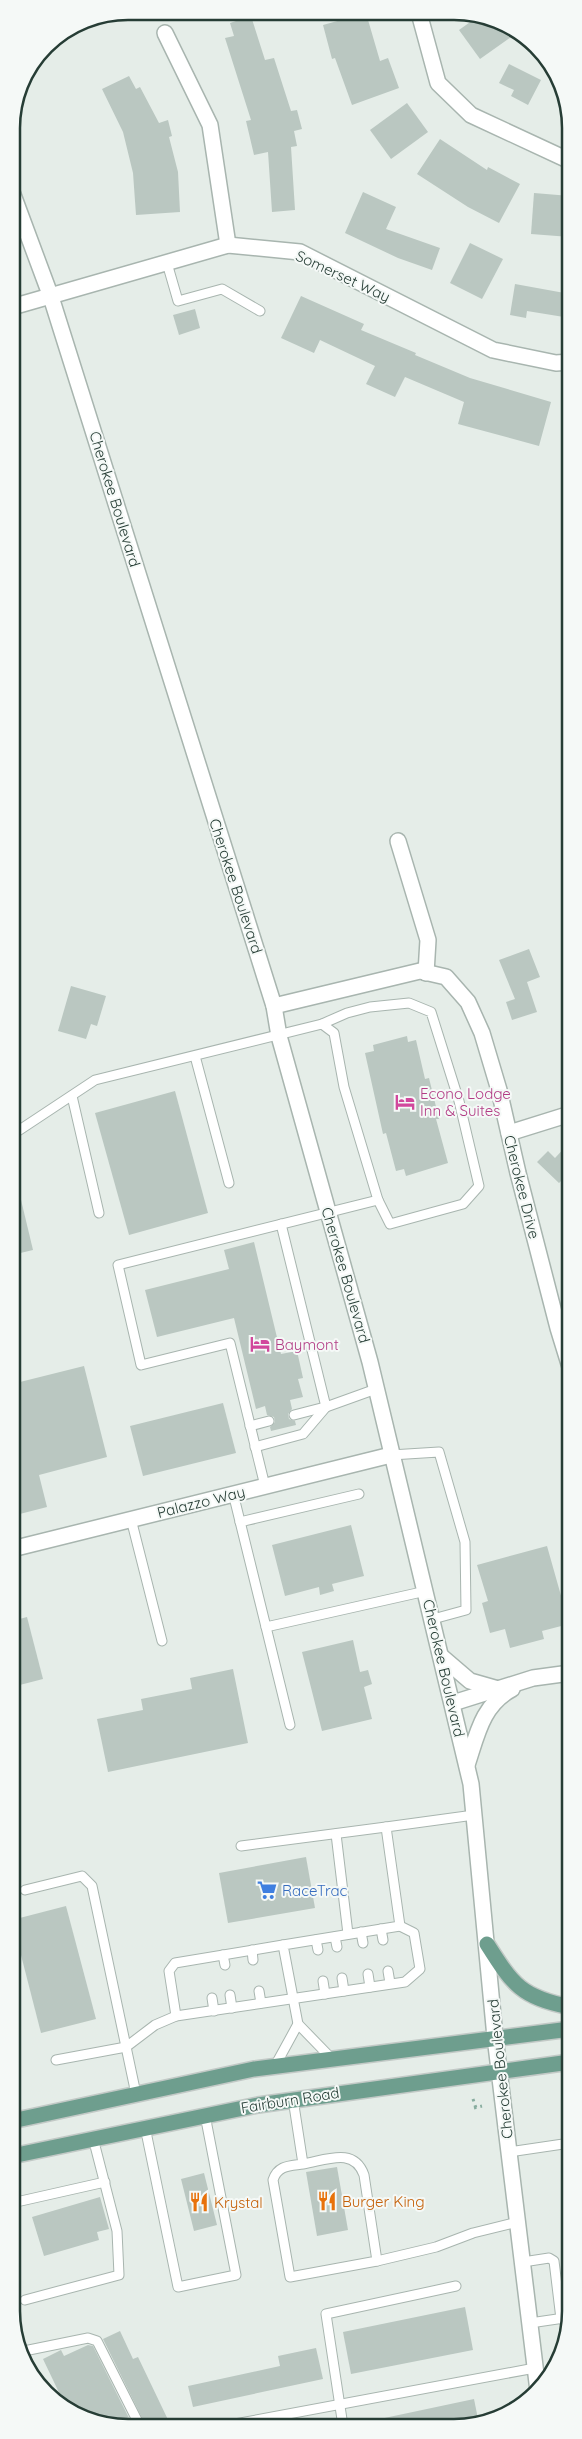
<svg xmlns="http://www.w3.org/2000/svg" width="582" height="2439" viewBox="0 0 582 2439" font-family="Quicksand,sans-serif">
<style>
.building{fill:#bac7c1}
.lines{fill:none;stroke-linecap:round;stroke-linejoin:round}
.lane-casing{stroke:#a8b5af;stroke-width:11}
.street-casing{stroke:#a8b5af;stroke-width:18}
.primary-casing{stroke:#c2c9c6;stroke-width:18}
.path{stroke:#88ad9f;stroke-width:3;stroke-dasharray:2.5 4;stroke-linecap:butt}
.lane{stroke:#fff;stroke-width:9}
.street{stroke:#fff;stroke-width:15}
.primary{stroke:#6e9e8e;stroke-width:15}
.labels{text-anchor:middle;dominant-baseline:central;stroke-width:4;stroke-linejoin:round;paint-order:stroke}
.street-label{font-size:15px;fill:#263d35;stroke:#f5f9f7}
.hotel-label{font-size:15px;fill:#b23c85;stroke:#f5f9f7;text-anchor:start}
.shop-label{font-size:15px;fill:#366cbe;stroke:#f5f9f7;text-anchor:start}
.food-label{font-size:15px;fill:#c56008;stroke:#f5f9f7;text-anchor:start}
.rim{fill:none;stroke:#263d35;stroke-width:2.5}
</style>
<rect width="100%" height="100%" fill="#e5ede8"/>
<g class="building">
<path d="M366,13L380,61L388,58L399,88L352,105L335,58L332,59L323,25Z"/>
<path d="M480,15L514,35L480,59L459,30Z"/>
<path d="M251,16L265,60L274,58L291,111L297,110L302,129L294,131L297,146L291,147L295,210L272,212L268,152L254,155L246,121L251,120L225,38L234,36L230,23Z"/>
<path d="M509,64L541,80L528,105L511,96L514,90L499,83Z"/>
<path d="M129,76L136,89L140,87L159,123L168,120L172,136L169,137L178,172L180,212L136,215L133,173L123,132L102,89Z"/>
<path d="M407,103L428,132L391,159L370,130Z"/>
<path d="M440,139L487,170L488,167L520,184L499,223L468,207L417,174Z"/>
<path d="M363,192L396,207L386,229L440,248L432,270L398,258L345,233Z"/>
<path d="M534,193L570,196V237L531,234Z"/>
<path d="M470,243L503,259L482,299L450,283Z"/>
<path d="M515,284L570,294V318L527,311L526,318L510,315Z"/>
<path d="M301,296L364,324L361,330L416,353L415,355L470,378L551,402L539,446L458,424L464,402L405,377L395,397L366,384L375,366L320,340L314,353L281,338Z"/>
<path d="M195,309L200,328L179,335L173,315Z"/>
<path d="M529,949L540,977L527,982L537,1012L512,1020L506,1002L515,999L499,960Z"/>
<path d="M71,986L106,996L97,1026L91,1024L86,1039L58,1031Z"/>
<path d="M407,1036L408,1042L416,1040L425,1079L429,1078L439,1119H436L448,1163L406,1176L404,1169L396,1171L386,1133L383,1134L365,1053L374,1051L373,1045Z"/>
<path d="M175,1091L208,1213L129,1235L95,1113Z"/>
<path d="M570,1142V1172L559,1183L537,1162L548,1151L555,1158Z"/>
<path d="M12,1183H17L33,1250L12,1255Z"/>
<path d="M254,1242L281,1354L297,1351L303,1378L298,1379L303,1397L290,1400L292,1409L288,1414L289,1419L295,1421L296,1425L271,1431L270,1427L275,1422L274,1417L267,1415L265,1406L256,1409L234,1318L157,1337L145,1290L229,1269L224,1250Z"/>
<path d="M84,1366L107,1457L39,1475L47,1507L12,1516V1384Z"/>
<path d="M223,1403L236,1453L143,1476L130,1426Z"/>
<path d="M351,1525L364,1576L332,1584L334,1591L320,1595L319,1587L285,1596L272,1545Z"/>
<path d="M547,1546L569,1624L542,1631L544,1639L510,1648L505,1629L490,1633L482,1603L488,1601L477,1565Z"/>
<path d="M27,1617L43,1679L12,1687V1621Z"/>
<path d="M353,1640L360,1672L368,1670L372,1684L364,1687L372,1719L322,1731L302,1652Z"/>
<path d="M233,1669L248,1743L108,1772L97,1719L143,1710L141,1699L192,1689L190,1678Z"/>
<path d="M306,1857L315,1908L228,1923L219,1873Z"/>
<path d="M66,1906L96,2019L41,2033L12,1920Z"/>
<path d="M337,2167L348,2230L317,2236L306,2172Z"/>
<path d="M204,2173L217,2225L194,2231L181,2179Z"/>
<path d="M100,2197L109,2229L97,2232L99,2240L44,2256L32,2217Z"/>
<path d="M465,2307L473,2350L351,2374L343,2332Z"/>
<path d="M120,2331L133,2359L138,2357L171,2426H146L103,2339Z"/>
<path d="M88,2345L93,2346L133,2426L105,2425L64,2403L43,2359L61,2350L64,2356Z"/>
<path d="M316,2348L323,2379L193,2407L188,2386L280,2366L278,2356Z"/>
<path d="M474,2399L479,2424L469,2427L376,2426L375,2420Z"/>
</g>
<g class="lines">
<defs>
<g id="lane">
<path d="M167,263L178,301L222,289L260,311"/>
<path d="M322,1024L347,1013L370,1007L409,1003L431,1012L459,1101L479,1186L463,1204L390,1224L378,1200"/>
<path d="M195,1056L229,1183"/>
<path d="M72,1096L99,1213"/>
<path d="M12,1135L95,1080L322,1024L334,1033L344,1087L378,1200L118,1265L141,1365L230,1343L265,1486"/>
<path d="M281,1224L326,1407L376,1389"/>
<path d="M294,1415L325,1407"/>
<path d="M250,1426L269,1421"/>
<path d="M255,1447L303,1434L326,1407"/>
<path d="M391,1455L439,1452L465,1542L466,1610L433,1619"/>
<path d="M233,1493L266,1627L426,1591"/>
<path d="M131,1519L162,1641"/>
<path d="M240,1522L359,1494"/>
<path d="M266,1627L290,1725"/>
<path d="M336,1834L348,1934"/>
<path d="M241,1846L386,1827"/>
<path d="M25,1890L82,1876L92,1886L136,2094"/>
<path d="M381,1929L383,1940"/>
<path d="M361,1932L363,1943"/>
<path d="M335,1937L337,1947"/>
<path d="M316,1940L318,1950"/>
<path d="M252,1950L253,1960"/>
<path d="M223,1955L225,1965"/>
<path d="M388,1971L390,1983"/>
<path d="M368,1974L370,1987"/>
<path d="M342,1978L344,1991"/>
<path d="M323,1981L325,1994"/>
<path d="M259,1991L261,2003"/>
<path d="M230,1995L232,2008"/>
<path d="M212,1998L214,2011"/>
<path d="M176,2016L169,1971L175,1963L283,1945"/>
<path d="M298,2024L283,1945L400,1926L386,1827L474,1815"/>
<path d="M56,2060L126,2047L155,2025L176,2016L405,1982L420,1969L414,1933L400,1926"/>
<path d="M275,2066L298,2024L332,2059"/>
<path d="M293,2099L303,2164C290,2166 278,2165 273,2180L290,2277L377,2261L364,2175C354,2147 327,2160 303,2164"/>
<path d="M570,2117L567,2121L570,2139"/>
<path d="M145,2127L178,2287L236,2275L205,2115"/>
<path d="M509,2152L570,2143"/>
<path d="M12,2203L105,2182"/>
<path d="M377,2261L436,2247L473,2233L518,2222"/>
<path d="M523,2262L549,2258L554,2261L561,2319"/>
<path d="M25,2300L119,2275L117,2231L93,2138"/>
<path d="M530,2323L571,2317"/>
<path d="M24,2351L88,2338L97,2341L140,2426"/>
<path d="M224,2426L535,2368"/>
<path d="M343,2426L326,2314L456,2286"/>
</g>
<g id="street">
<path d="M419,13L438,83L471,115L570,161"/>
<path d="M165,33L210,125L228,245"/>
<path d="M12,192L51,297L274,1006L279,1036L370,1362L471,1784L495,2037L538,2391"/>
<path d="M12,307L228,245L300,252L493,350L556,363L570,362"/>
<path d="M398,841L428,940L426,973"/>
<path d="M274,1006L420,971L446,977L468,1002L482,1033L499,1090L518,1173L558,1328L570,1367"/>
<path d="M509,1133L570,1114"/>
<path d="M12,1549L391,1455"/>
<path d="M442,1657L470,1681L498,1689"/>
<path d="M453,1703L533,1678L570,1673"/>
<path d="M467,1765C477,1735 482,1705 512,1689"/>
</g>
<g id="primary">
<path d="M487,1944C513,1985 521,1997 570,2007"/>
<path d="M12,2121L254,2069L570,2029"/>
<path d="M12,2156L258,2105L570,2062"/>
</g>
</defs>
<use href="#lane" class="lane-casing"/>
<use href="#street" class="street-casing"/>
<use href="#primary" class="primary-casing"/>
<g class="path">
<path d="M473,2099L476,2108"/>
<path d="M474,2108L482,2106"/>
</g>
<use href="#lane" class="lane"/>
<use href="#street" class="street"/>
<use href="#primary" class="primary"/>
</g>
<defs>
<symbol id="hotel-bare" viewBox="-9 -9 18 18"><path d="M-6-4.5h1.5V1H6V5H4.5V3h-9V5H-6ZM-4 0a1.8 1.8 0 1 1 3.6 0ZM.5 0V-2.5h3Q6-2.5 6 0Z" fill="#d1479c" stroke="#f5f9f7" stroke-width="2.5" paint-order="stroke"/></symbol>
<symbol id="supermarket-bare" viewBox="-9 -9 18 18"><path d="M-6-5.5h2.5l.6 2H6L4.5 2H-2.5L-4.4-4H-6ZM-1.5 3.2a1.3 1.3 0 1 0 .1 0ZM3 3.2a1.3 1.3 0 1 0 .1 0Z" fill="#3f7fe0" stroke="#f5f9f7" stroke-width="2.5" paint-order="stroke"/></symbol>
<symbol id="restaurant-bare" viewBox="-9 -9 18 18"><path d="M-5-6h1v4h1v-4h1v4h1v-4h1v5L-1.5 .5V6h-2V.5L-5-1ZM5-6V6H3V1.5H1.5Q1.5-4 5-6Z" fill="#e8710a" stroke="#f5f9f7" stroke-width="2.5" paint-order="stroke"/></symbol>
</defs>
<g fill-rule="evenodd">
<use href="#hotel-bare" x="391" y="1088" width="28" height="28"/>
<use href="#hotel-bare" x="246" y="1330" width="28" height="28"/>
<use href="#supermarket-bare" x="253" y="1876" width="28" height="28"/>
<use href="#restaurant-bare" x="313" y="2187" width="28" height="28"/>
<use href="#restaurant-bare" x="185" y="2188" width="28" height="28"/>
</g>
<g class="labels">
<g class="street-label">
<text transform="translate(343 276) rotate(25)">Somerset Way</text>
<text transform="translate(115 499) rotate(73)">Cherokee Boulevard</text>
<text transform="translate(236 886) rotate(72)">Cherokee Boulevard</text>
<text transform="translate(522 1187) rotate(76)">Cherokee Drive</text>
<text transform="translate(346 1275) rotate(74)">Cherokee Boulevard</text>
<text transform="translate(201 1502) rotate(-14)">Palazzo Way</text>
<text transform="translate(444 1668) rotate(77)">Cherokee Boulevard</text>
<text transform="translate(500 2069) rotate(-96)">Cherokee Boulevard</text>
<text transform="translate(290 2100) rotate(-9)">Fairburn Road</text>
</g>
<g class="hotel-label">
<text x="420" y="1093">Econo Lodge<tspan x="420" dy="17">Inn &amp; Suites</tspan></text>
<text x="275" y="1344">Baymont</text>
</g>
<g class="shop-label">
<text x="282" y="1890">RaceTrac</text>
</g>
<g class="food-label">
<text x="342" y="2201">Burger King</text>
<text x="214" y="2202">Krystal</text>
</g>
</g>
<path d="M0 0H582V2439H0ZM128 20H454A108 108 0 0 1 562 128V2311A108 108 0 0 1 454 2419H128A108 108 0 0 1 20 2311V128A108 108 0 0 1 128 20Z" fill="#f5f9f7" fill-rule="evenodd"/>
<path class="rim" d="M128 20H454A108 108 0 0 1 562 128V2311A108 108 0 0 1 454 2419H128A108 108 0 0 1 20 2311V128A108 108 0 0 1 128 20Z"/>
</svg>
